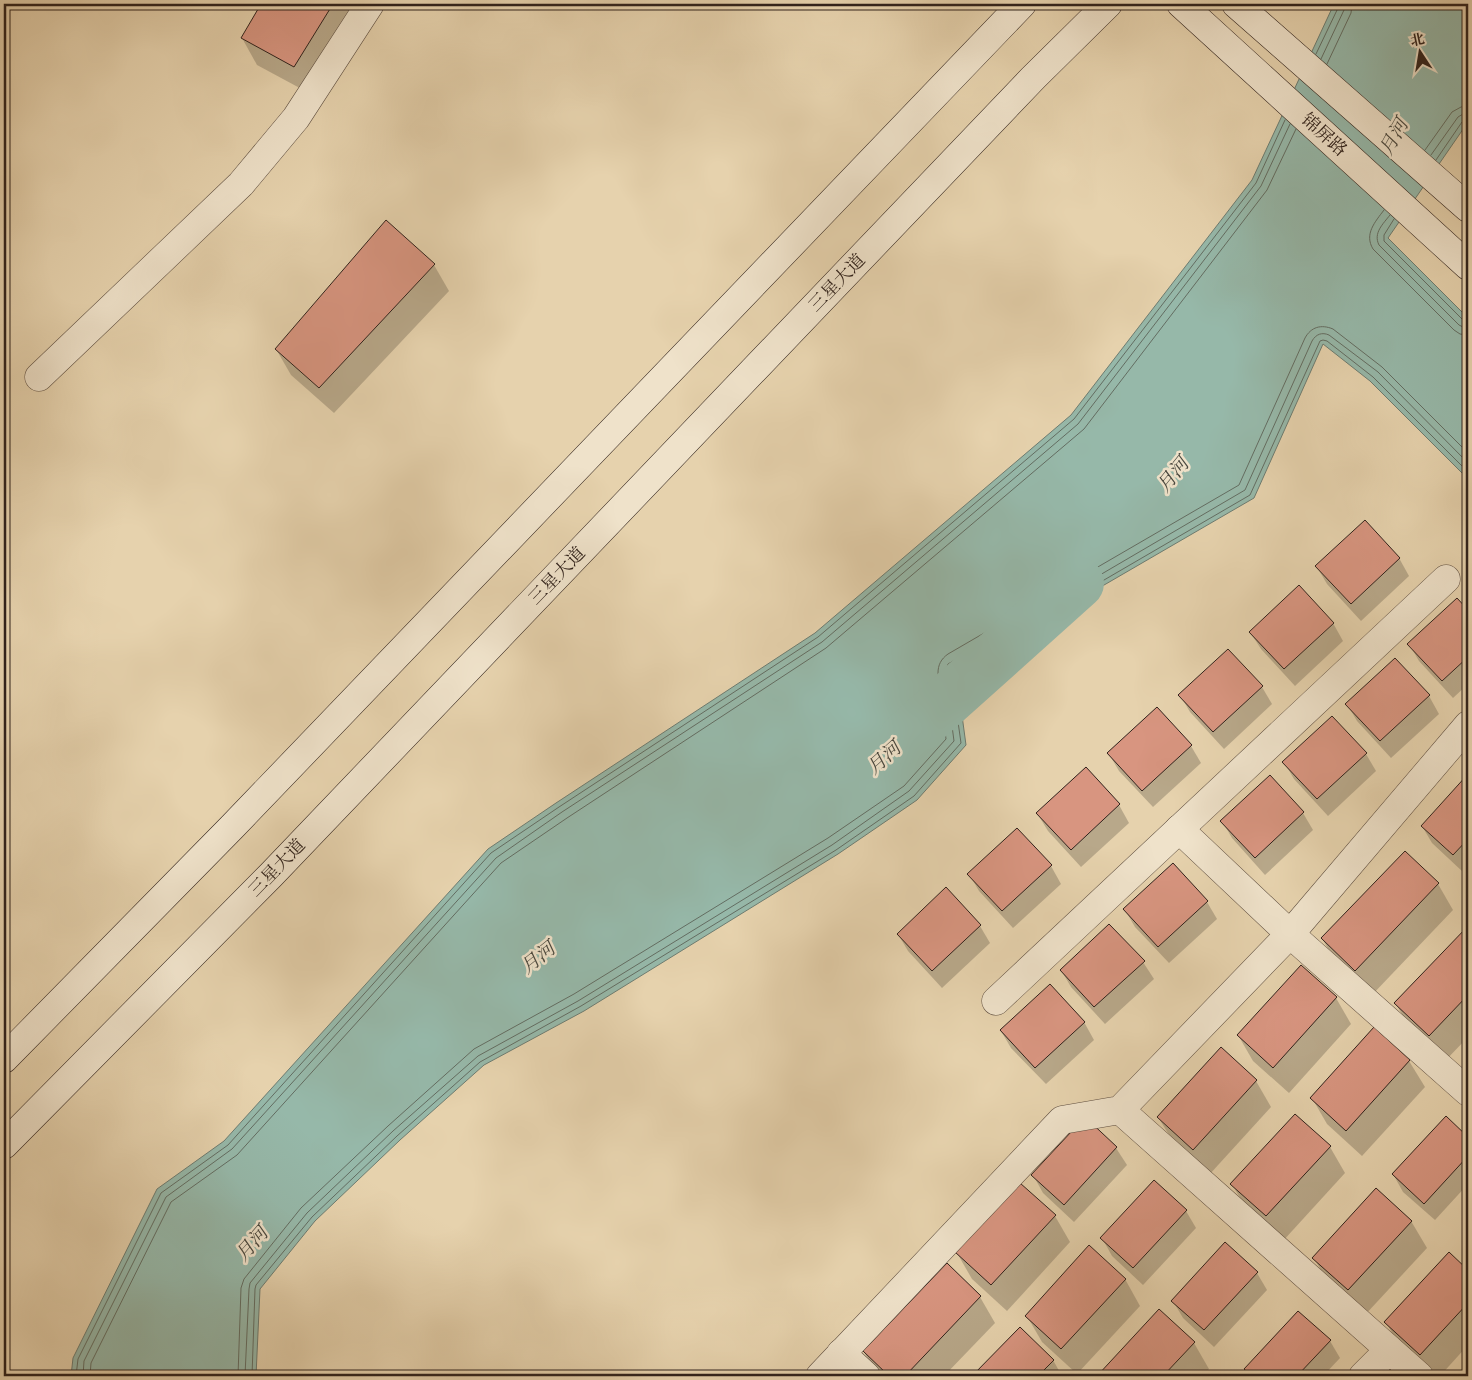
<svg xmlns="http://www.w3.org/2000/svg" width="1472" height="1380" viewBox="0 0 1472 1380" font-family="Cardo,'Noto Serif SC',serif">
<style>
.water{fill:#96b8a9;stroke:#6d7c71}
.shadow{fill:#0003}
.lines{fill:none;stroke-linecap:round;stroke-linejoin:round}
.shore{stroke:#636d62;stroke-width:1}
.river{stroke:#96b8a9;stroke-width:52}
.building{fill:#d89580;stroke:#30221c}
.street-casing{stroke:#5e4e40;stroke-width:29}
.secondary-casing{stroke:#30221c;stroke-width:29}
.street{stroke:#efe2ca;stroke-width:28}
.secondary{stroke:#efe2ca;stroke-width:28}
.labels{text-anchor:middle;dominant-baseline:central;stroke-width:5;stroke-linejoin:round;paint-order:stroke}
.street-label{font-size:18px;fill:#30221c;stroke:#efe2ca}
.water-label{font-size:19px;font-style:italic;fill:#4a483f;stroke:#efe2ca}
</style>
<rect width="100%" height="100%" fill="#e6d2ad"/>
<filter id="stains"><feTurbulence type="fractalNoise" baseFrequency=".004" numOctaves="4"/><feColorMatrix values="0 0 0 0 .2 0 0 0 0 .09 0 0 0 0 .02 0 0 0 .5 -.17"/></filter>
<radialGradient id="worn" r=".72"><stop offset=".6" stop-color="#630" stop-opacity="0"/><stop offset="1" stop-color="#630" stop-opacity=".3"/></radialGradient>
<path class="water" d="M1334,4H1468V122L1388,238L1468,318V479L1370,381L1323,344L1254,498L956,671L966,745L917,800L838,854L584,1011L484,1065L400,1140L315,1221L260,1289L256,1376H71L73,1358L157,1189L224,1141L488,849L556,803L815,633L1071,415L1252,180Z"/>
<g class="shadow">
<path d="M262,4H364L309,93L257,65L242,38Z"/>
<path d="M434,265L449,291L334,413L291,375L276,349Z"/>
<path d="M1399,558L1409,576L1361,621L1327,584L1317,567Z"/>
<path d="M1457,600L1468,611V684L1453,698L1419,661L1409,644Z"/>
<path d="M1333,623L1343,641L1295,686L1261,649L1250,632Z"/>
<path d="M1395,660L1429,696L1439,714L1391,758L1357,721L1347,704Z"/>
<path d="M1262,687L1272,704L1224,749L1190,712L1180,695Z"/>
<path d="M1191,746L1201,763L1153,807L1119,771L1109,754Z"/>
<path d="M1366,754L1376,771L1328,816L1294,779L1284,762Z"/>
<path d="M1086,769L1119,805L1129,823L1081,867L1048,831L1037,813Z"/>
<path d="M1270,776L1303,813L1313,830L1265,875L1232,838L1222,821Z"/>
<path d="M1468,776V867L1463,872L1432,843L1422,826Z"/>
<path d="M1017,830L1051,866L1061,884L1013,928L979,891L969,874Z"/>
<path d="M1438,884L1453,910L1371,996L1337,965L1322,938Z"/>
<path d="M946,889L980,926L990,943L942,988L908,951L898,934Z"/>
<path d="M1207,902L1217,919L1169,963L1135,927L1125,910Z"/>
<path d="M1468,928V1037L1444,1062L1411,1030L1396,1004Z"/>
<path d="M1143,962L1154,979L1105,1024L1071,987L1061,970Z"/>
<path d="M1301,967L1336,998L1351,1024L1289,1093L1253,1061L1238,1035Z"/>
<path d="M1084,1022L1094,1040L1046,1084L1011,1048L1001,1031Z"/>
<path d="M1375,1029L1409,1061L1425,1087L1362,1156L1327,1124L1312,1098Z"/>
<path d="M1256,1081L1271,1107L1209,1175L1174,1143L1158,1117Z"/>
<path d="M1446,1118L1468,1138V1184L1435,1220L1403,1192L1393,1174Z"/>
<path d="M1330,1147L1345,1173L1282,1242L1247,1210L1232,1184Z"/>
<path d="M1116,1148L1127,1165L1074,1222L1043,1193L1033,1175Z"/>
<path d="M1186,1211L1196,1228L1143,1285L1112,1256L1102,1238Z"/>
<path d="M1055,1216L1070,1242L1007,1311L972,1279L957,1253Z"/>
<path d="M1411,1221L1427,1248L1364,1316L1329,1284L1314,1258Z"/>
<path d="M1449,1254L1468,1272V1345L1440,1376H1431L1401,1349L1386,1322Z"/>
<path d="M947,1265L980,1297L995,1323L944,1376H878L864,1352Z"/>
<path d="M1257,1273L1267,1290L1214,1347L1183,1318L1173,1301Z"/>
<path d="M1125,1279L1140,1306L1077,1374L1042,1342L1027,1316Z"/>
<path d="M1159,1311L1194,1343L1209,1369L1202,1376H1099Z"/>
<path d="M1020,1329L1053,1360L1062,1376H974Z"/>
<path d="M1330,1341L1340,1358L1323,1376H1250L1246,1369Z"/>
</g>
<g class="lines">
<g class="shore">
<path d="M1316,54L1338,8V4"/>
<path d="M1321,59L1344,10V4"/>
<path d="M1327,64L1351,13L1352,4"/>
<path d="M1425,150L1452,112L1461,107L1468,106"/>
<path d="M1431,155L1458,117L1463,114L1468,113"/>
<path d="M1436,160L1462,122L1468,119"/>
<path d="M1384,210C1375,222 1364,234 1373,249L1454,330L1460,334L1468,335"/>
<path d="M1390,215C1383,224 1373,233 1379,245L1459,325L1463,327L1468,328"/>
<path d="M1394,219L1384,235V241L1463,320L1468,321"/>
<path d="M76,1376L78,1359L161,1193L228,1145L491,853L559,807L818,637L1074,419L1256,183L1285,120"/>
<path d="M83,1376L84,1361L166,1197L232,1149L496,858L562,812L822,642L1078,424L1261,186L1290,124"/>
<path d="M90,1376L91,1363L171,1202L237,1155L501,863L567,818L826,648L1084,429L1267,190L1296,129"/>
<path d="M238,1376L241,1288L244,1279L301,1208L388,1126L474,1049L574,994L828,838L904,786L946,739L938,673C938,665 941,659 948,654L1239,485L1305,338C1311,327 1321,324 1333,329L1382,367L1468,453"/>
<path d="M245,1376L249,1289L250,1283L307,1213L393,1131L478,1056L578,1001L832,845L909,791L954,741L945,673L948,664L1245,490L1312,341C1316,334 1322,332 1329,335L1378,372L1468,463"/>
<path d="M252,1376L255,1289L256,1285L312,1217L397,1136L480,1062L581,1006L836,850L914,796L961,743L951,672L953,668L1250,495L1320,341L1323,340L1327,341L1373,377L1468,472"/>
</g>
<path class="river" d="M905,738L1078,583"/>
</g>
<g class="building">
<path d="M261,4H333L294,67L241,38Z"/>
<path d="M386,220L435,264L319,388L275,349Z"/>
<path d="M1365,520L1400,558L1351,604L1315,566Z"/>
<path d="M1299,585L1334,623L1284,669L1249,632Z"/>
<path d="M1457,598L1468,610V657L1442,681L1407,644Z"/>
<path d="M1228,649L1263,686L1213,732L1178,695Z"/>
<path d="M1395,658L1430,695L1380,741L1345,704Z"/>
<path d="M1157,707L1192,745L1142,791L1107,753Z"/>
<path d="M1332,716L1367,753L1317,799L1282,762Z"/>
<path d="M1086,767L1120,804L1071,850L1036,813Z"/>
<path d="M1468,774V839L1453,855L1421,826Z"/>
<path d="M1270,775L1304,812L1255,858L1220,821Z"/>
<path d="M1017,828L1052,865L1002,911L967,874Z"/>
<path d="M1405,851L1439,883L1355,971L1321,938Z"/>
<path d="M1173,863L1208,901L1158,947L1123,909Z"/>
<path d="M946,887L981,925L932,971L897,934Z"/>
<path d="M1109,924L1145,961L1094,1007L1060,970Z"/>
<path d="M1468,926V995L1429,1036L1394,1003Z"/>
<path d="M1301,965L1337,997L1273,1068L1237,1035Z"/>
<path d="M1050,984L1085,1022L1035,1068L1000,1030Z"/>
<path d="M1374,1027L1410,1060L1346,1131L1310,1098Z"/>
<path d="M1221,1047L1257,1080L1193,1150L1157,1117Z"/>
<path d="M1295,1114L1331,1146L1266,1216L1230,1184Z"/>
<path d="M1446,1116L1468,1137V1156L1424,1204L1392,1174Z"/>
<path d="M1085,1117L1117,1147L1064,1205L1031,1175Z"/>
<path d="M1154,1180L1187,1210L1133,1268L1100,1238Z"/>
<path d="M1020,1183L1056,1215L991,1285L955,1252Z"/>
<path d="M1376,1188L1412,1221L1348,1290L1312,1258Z"/>
<path d="M1225,1242L1258,1272L1204,1330L1171,1301Z"/>
<path d="M1089,1245L1126,1279L1061,1349L1025,1316Z"/>
<path d="M1449,1252L1468,1270V1303L1420,1355L1384,1322Z"/>
<path d="M947,1263L981,1296L905,1376H889L863,1351Z"/>
<path d="M1159,1309L1195,1342L1163,1376H1097Z"/>
<path d="M1298,1311L1331,1340L1297,1376H1252L1244,1369Z"/>
<path d="M1020,1327L1054,1360L1038,1376H972Z"/>
</g>
<g class="lines">
<defs>
<g id="street">
<path d="M39,377L241,184L296,118L370,4"/>
<path d="M1179,829L1290,934L1468,1092"/>
<path d="M996,1001L1446,579"/>
<path d="M1120,1110L1419,1376"/>
<path d="M841,1353L866,1376"/>
<path d="M820,1376L1062,1120L1120,1110L1290,934L1468,725"/>
<path d="M1363,1376L1389,1350"/>
</g>
<g id="secondary">
<path d="M1181,4L1468,266"/>
<path d="M1236,4L1468,208"/>
<path d="M4,1059L232,827L1022,4"/>
<path d="M4,1145L271,875L1033,78L1108,4"/>
</g>
</defs>
<use href="#street" class="street-casing"/>
<use href="#secondary" class="secondary-casing"/>
<use href="#street" class="street"/>
<use href="#secondary" class="secondary"/>
</g>
<g class="labels">
<g class="street-label">
<text transform="translate(1324 135) rotate(42)">锦屏路</text>
<text transform="translate(837 283) rotate(-46)">三星大道</text>
<text transform="translate(557 576) rotate(-46)">三星大道</text>
<text transform="translate(277 868) rotate(-46)">三星大道</text>
</g>
<g class="water-label">
<text transform="translate(1394 137) rotate(-61)">月河</text>
<text transform="translate(1173 475) rotate(-51)">月河</text>
<text transform="translate(884 758) rotate(-42)">月河</text>
<text transform="translate(538 958) rotate(-39)">月河</text>
<text transform="translate(252 1244) rotate(-49)">月河</text>
</g>
</g>
<rect width="1472" height="1380" fill="none" stroke="#e6d2ad" stroke-width="20"/>
<rect x="5" y="5" width="1462" height="1370" fill="none" stroke="#30221c" stroke-width="2.5"/>
<rect x="10" y="10" width="1452" height="1360" fill="none" stroke="#30221c"/>
<g transform="translate(1420 52) rotate(348)" stroke="#efe2ca" stroke-width="4" paint-order="stroke">
<path d="M0-4L9 19L0 12L-9 19Z" fill="#30221c"/>
<text y="-8" font-size="14" font-weight="bold" text-anchor="middle" fill="#30221c">北</text>
</g>
<rect width="100%" height="100%" filter="url(#stains)"/>
<rect width="100%" height="100%" fill="url(#worn)"/>
</svg>
